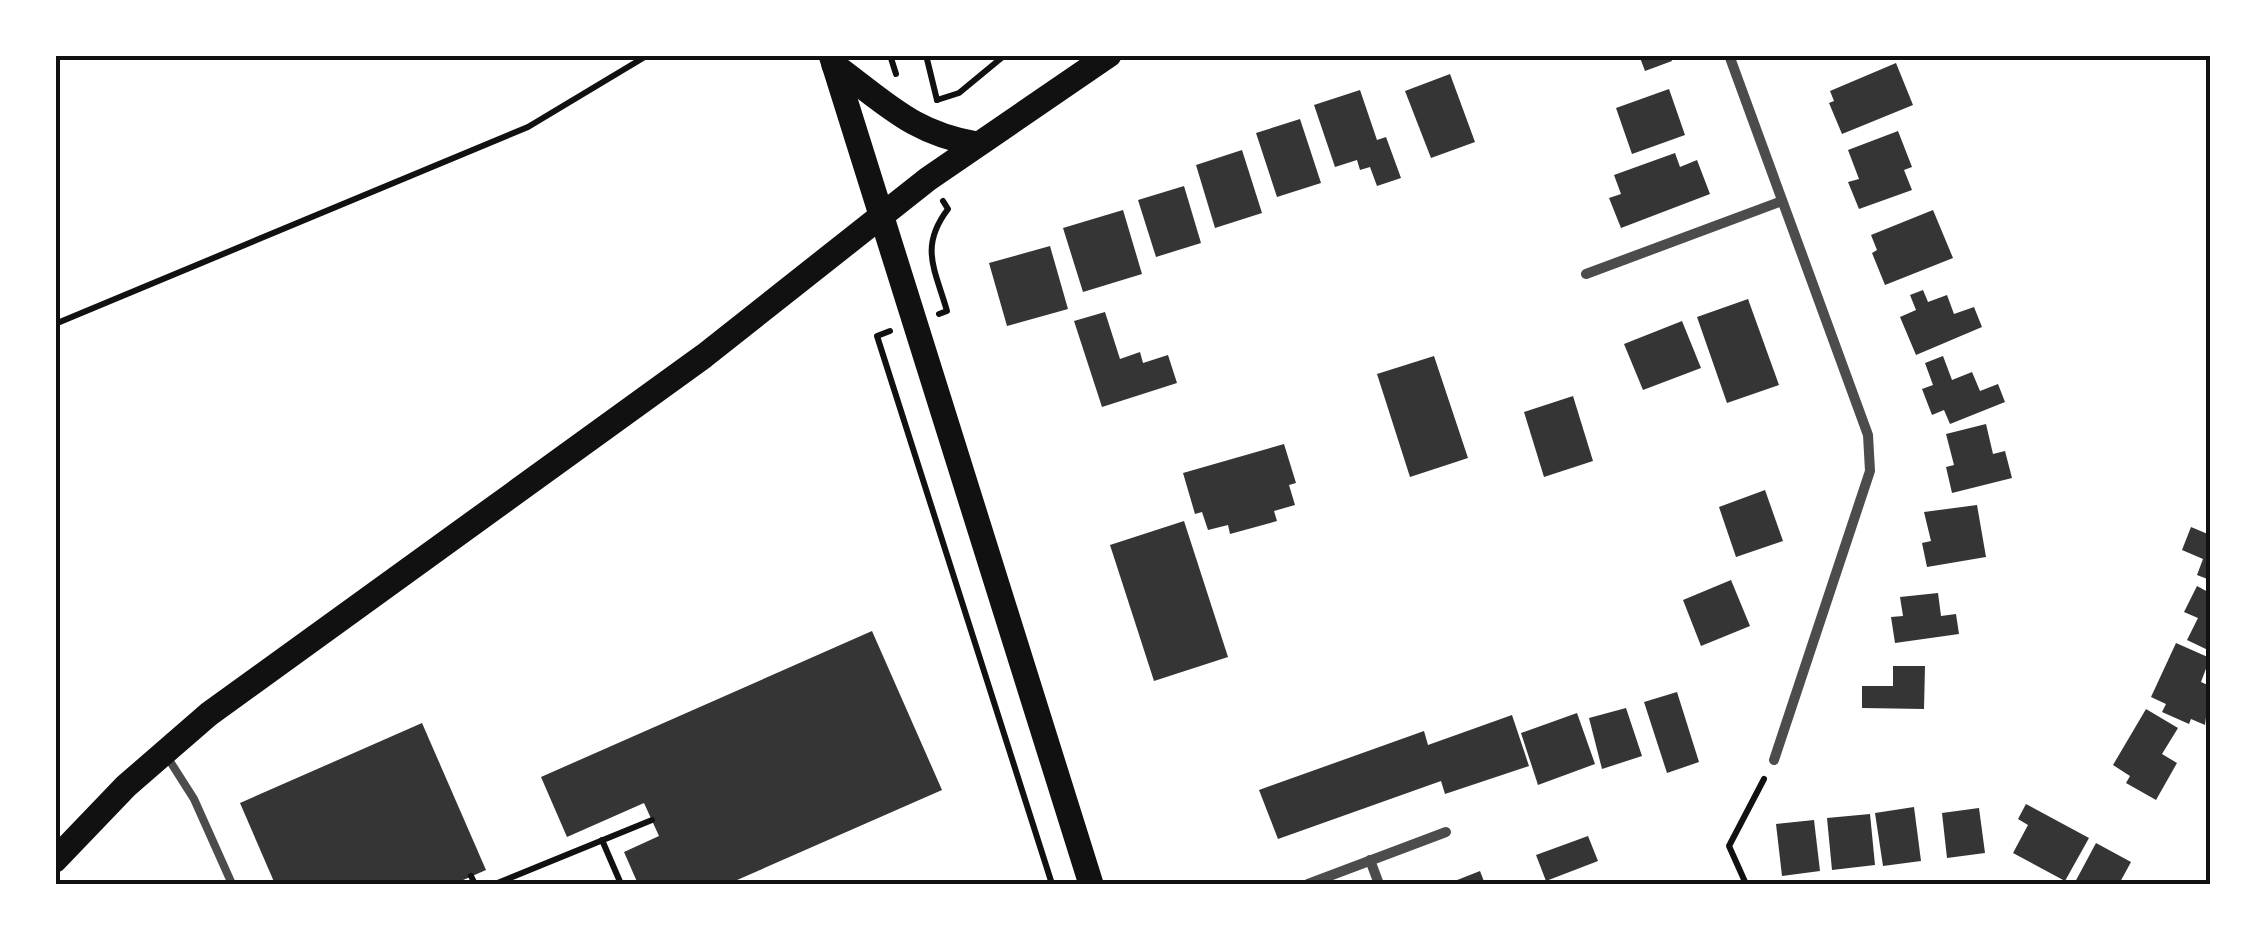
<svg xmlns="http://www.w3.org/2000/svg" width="2265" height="939" viewBox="0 0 2265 939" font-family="'Sofia Sans Condensed',sans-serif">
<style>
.building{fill:#353535}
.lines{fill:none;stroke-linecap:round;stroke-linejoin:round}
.path{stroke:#111;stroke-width:6}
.service{stroke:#4c4c4c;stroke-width:8}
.minor{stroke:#4c4c4c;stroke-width:10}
.primary{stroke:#111;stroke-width:25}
.neatline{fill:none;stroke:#111;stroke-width:4}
</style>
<rect width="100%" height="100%" fill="#fff"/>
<g class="building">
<path d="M1639,55H1670L1672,61L1645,71Z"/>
<path d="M1896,63L1913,105L1842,134L1829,103L1834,101L1830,91Z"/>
<path d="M1450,74L1475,142L1431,158L1405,91Z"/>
<path d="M1669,89L1685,135L1632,154L1616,108Z"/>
<path d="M1360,90L1377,140L1386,137L1401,178L1377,186L1370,167L1360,170L1357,160L1335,167L1314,105Z"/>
<path d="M1300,119L1321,183L1277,197L1256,133Z"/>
<path d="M1898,131L1912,167L1904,170L1912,190L1859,209L1848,182L1859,179L1848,150Z"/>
<path d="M1242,150L1262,213L1215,228L1196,165Z"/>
<path d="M1675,153L1680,167L1697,160L1710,194L1621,228L1609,198L1621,194L1614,175Z"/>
<path d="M1184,186L1201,243L1156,257L1138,200Z"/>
<path d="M1123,210L1142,274L1083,292L1063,228Z"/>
<path d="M1933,210L1953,258L1885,285L1872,253L1877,250L1871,235Z"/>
<path d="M1050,246L1068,309L1007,326L989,263Z"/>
<path d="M1923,290L1928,302L1947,295L1954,314L1974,307L1982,327L1916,355L1900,317L1916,310L1910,295Z"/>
<path d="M1748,299L1779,385L1727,403L1697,317Z"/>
<path d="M1105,312L1120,359L1140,352L1143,363L1168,355L1177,383L1102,407L1074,321Z"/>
<path d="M1682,321L1701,368L1643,390L1624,344Z"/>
<path d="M1434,356L1468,458L1410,477L1377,374Z"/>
<path d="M1943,356L1952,380L1972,372L1980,391L1998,384L2005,402L1950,424L1944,410L1932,415L1922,389L1933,385L1925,363Z"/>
<path d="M1573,396L1593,461L1544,477L1524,412Z"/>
<path d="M1986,424L1993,454L2005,451L2012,478L1952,493L1946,467L1954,465L1946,434Z"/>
<path d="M1284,444L1296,483L1289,485L1295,505L1274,511L1277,521L1230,534L1228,525L1208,530L1202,512L1195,514L1183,473Z"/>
<path d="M1765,490L1783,541L1736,557L1719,507Z"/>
<path d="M1977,505L1986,557L1927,567L1922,543L1931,541L1924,512Z"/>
<path d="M1184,521L1228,657L1154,681L1110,545Z"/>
<path d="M2191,527L2210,535V580L2197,575L2203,559L2182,550Z"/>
<path d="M1731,580L1750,626L1701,646L1683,600Z"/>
<path d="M2197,586L2210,593V651L2187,640L2198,618L2184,612Z"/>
<path d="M1938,593L1941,616L1956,614L1959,634L1895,643L1891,617L1903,616L1900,597Z"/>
<path d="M872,631L942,790L728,884H638L624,852L659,836L644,803L567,837L541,777Z"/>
<path d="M2176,643L2210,658L2201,682L2210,686L2205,725L2191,719L2189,724L2162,712L2166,704L2151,697Z"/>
<path d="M1893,666H1925L1924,709L1862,708V686H1893Z"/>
<path d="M1677,692L1699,762L1667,773L1644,702Z"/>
<path d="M1626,708L1642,756L1602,769L1589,718Z"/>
<path d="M2146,709L2178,728L2162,754L2177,763L2156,800L2126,783L2130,776L2113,765Z"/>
<path d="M1577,713L1595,764L1538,785L1521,733Z"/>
<path d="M1512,715L1529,766L1445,794L1441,781L1278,839L1259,790L1424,731L1428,745Z"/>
<path d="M422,723L486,870L454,884H275L240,803Z"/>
<path d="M2026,804L2089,838L2065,881L2013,853L2028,825L2018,819Z"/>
<path d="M1914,807L1921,861L1883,866L1875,813Z"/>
<path d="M1979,808L1985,853L1947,858L1942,813Z"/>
<path d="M1870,814L1875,865L1832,870L1827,818Z"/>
<path d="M1814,820L1820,871L1782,876L1776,824Z"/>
<path d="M1588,836L1598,861L1546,881L1536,855Z"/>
<path d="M2096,843L2131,862L2119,884H2074Z"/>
<path d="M1480,871L1485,884H1447Z"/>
</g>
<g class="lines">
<g class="path">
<path d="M890,55L896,74"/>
<path d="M926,55L937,100"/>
<path d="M937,100L959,93L1005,55"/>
<path d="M939,314L947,311C935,269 919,247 948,209L943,201"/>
<path d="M55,324L528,127L648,55"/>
<path d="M890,331L877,336L1052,884"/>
<path d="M602,840L621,884"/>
<path d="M471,876L475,884"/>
<path d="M495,884L652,820"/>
<path d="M1746,884L1729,846L1764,779"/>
</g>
<path class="service" d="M166,755L194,799L232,884"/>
<g class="minor">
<path d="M1729,55L1868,435L1870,471L1774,760"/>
<path d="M1586,274L1782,201"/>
<path d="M1370,860L1379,884"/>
<path d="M1308,884L1446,832"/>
</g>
<g class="primary">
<path d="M831,55L1091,884"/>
<path d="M834,65C886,103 912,133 977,144"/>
<path d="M55,860L126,786L209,714L704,356L928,179L1109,55"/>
</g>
</g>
<rect width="2265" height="939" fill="none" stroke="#ffffff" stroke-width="115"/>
<rect x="58" y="58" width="2150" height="824" class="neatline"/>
</svg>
